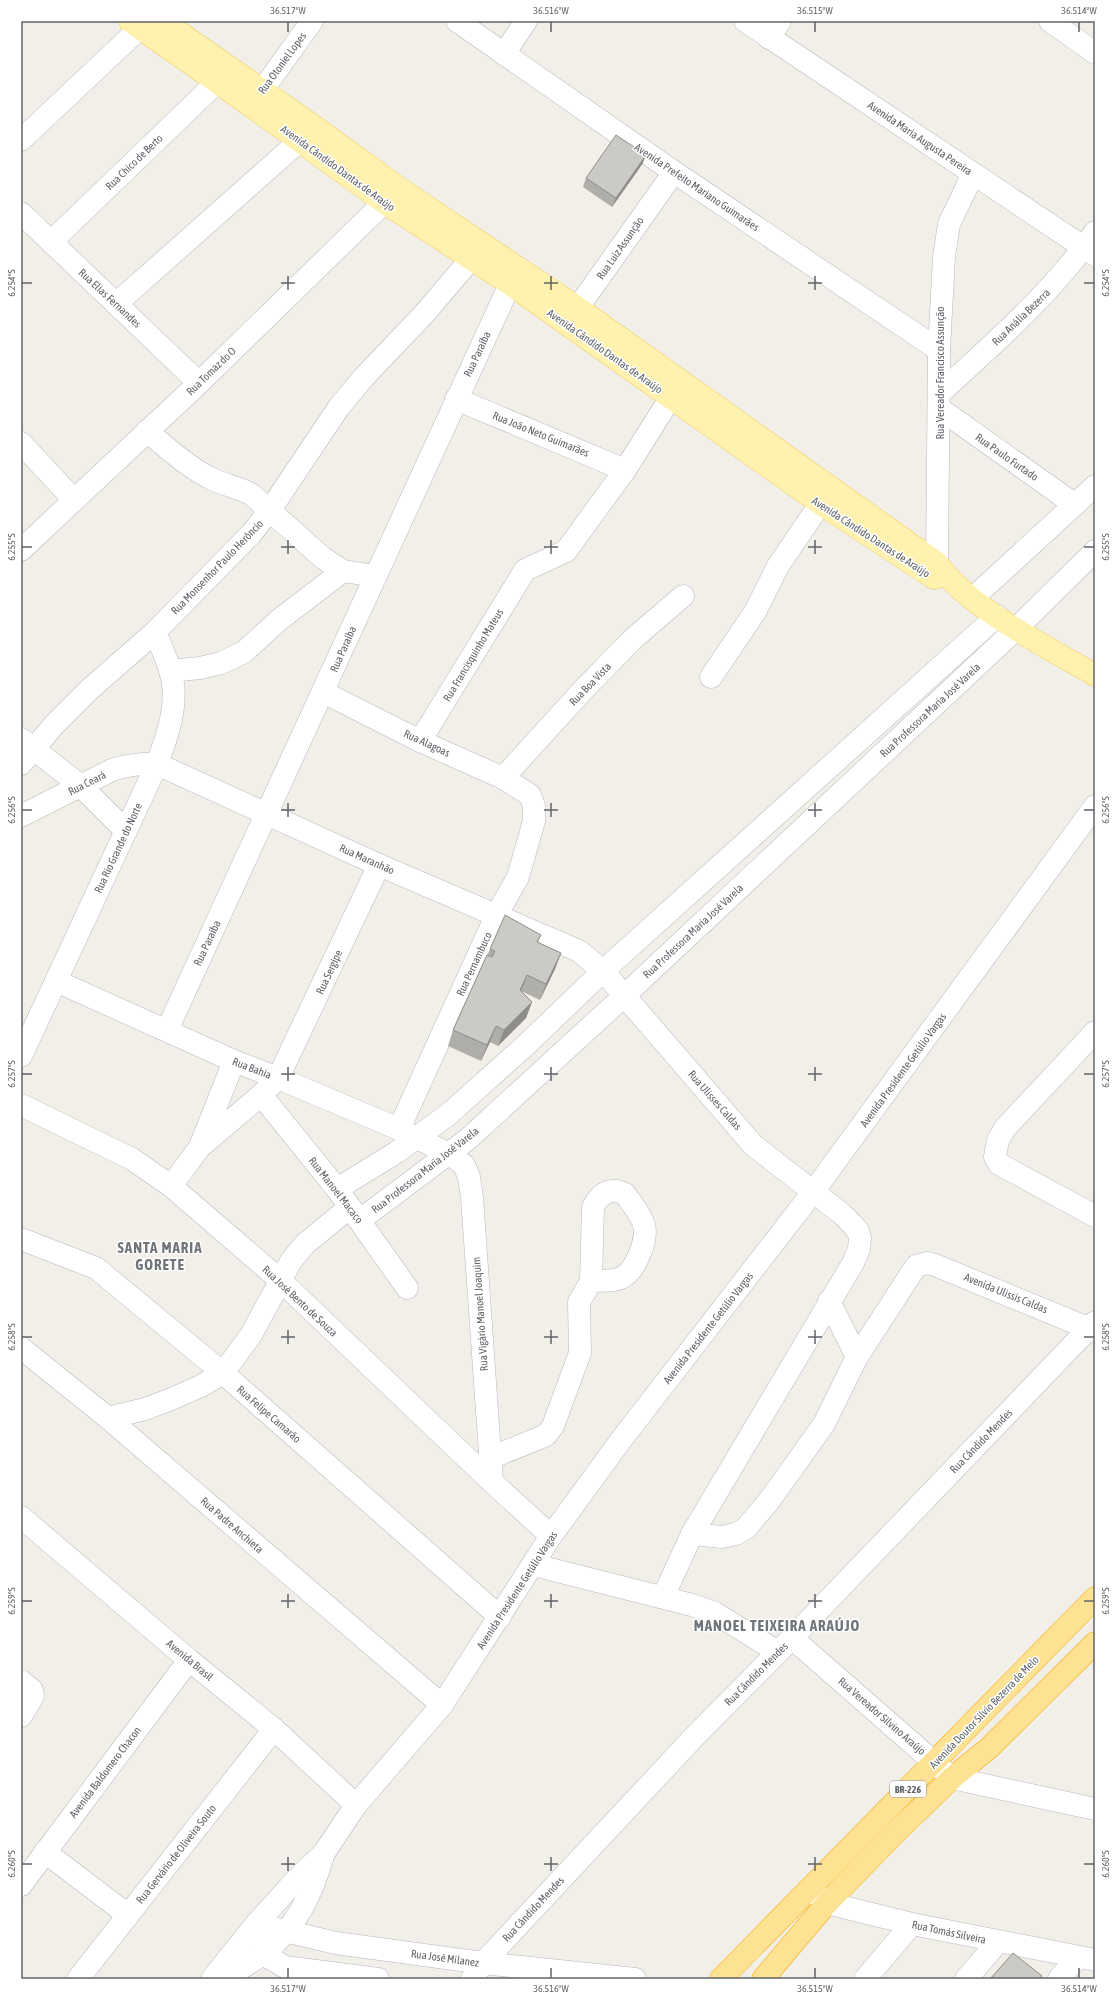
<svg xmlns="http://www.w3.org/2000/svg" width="1116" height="2000" viewBox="0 0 1116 2000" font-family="'Asap Condensed',sans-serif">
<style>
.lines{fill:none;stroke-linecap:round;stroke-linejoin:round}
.minor-casing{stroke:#b5b8bc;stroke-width:23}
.major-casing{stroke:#f2c960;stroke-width:23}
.highway-casing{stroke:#f9ab00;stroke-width:23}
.minor{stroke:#fff;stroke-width:22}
.major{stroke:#fff2af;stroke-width:22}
.highway{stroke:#fde293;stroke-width:22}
.wall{fill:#afaea9}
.shaded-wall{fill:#8f8d8a}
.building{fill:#cccac5;stroke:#8f8d8a}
.ticks{fill:none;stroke:#5f6368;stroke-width:1.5}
.labels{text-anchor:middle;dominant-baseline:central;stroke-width:3;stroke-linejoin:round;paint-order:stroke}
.shield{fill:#fff;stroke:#8f9295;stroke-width:1}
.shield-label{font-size:10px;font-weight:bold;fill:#5f6368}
.street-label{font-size:11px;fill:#5f6368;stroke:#fff}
.district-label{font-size:15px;font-weight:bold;letter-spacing:1px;fill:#70757a;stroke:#fff}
.neatline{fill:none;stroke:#5f6368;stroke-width:1.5}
.ticks-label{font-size:10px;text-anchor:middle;fill:#5f6368}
</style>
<rect width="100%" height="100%" fill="#f1efe8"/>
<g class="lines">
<defs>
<g id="minor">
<path d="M457,21L674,172L939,350"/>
<path d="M745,21L1095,255"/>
<path d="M1050,21L1095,53"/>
<path d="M769,38L780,21"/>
<path d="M504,54L526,21"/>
<path d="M251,106L312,21"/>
<path d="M21,140L140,28"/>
<path d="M21,213L199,383"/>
<path d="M51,242L217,82"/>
<path d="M117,303L313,129"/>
<path d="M567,323L674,172"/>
<path d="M939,394C994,343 1051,294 1095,232"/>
<path d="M456,399L625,470"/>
<path d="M940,409L1074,504"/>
<path d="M147,431C168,449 189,468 214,480C226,485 239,488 251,494L323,558L343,571L375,576"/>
<path d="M21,443L74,500"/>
<path d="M21,550L199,383L397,190"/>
<path d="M934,578L937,563L939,350L944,257L949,224L973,174"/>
<path d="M973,598L1095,486"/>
<path d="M170,671L200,668L221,663L244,652L279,620L343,571"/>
<path d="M711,677L755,612L778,566L831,488"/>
<path d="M323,692L420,741L503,778L530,795L534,806V821L518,877L496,916L399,1129"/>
<path d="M21,739L81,786L126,831"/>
<path d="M420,741L525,570L566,551L625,470L671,397"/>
<path d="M21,764L54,725L90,689L155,632L251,534L270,510L339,407L364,377L425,313L470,260"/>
<path d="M503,778L584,689L634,638L683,596"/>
<path d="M21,816L112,770C127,765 141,763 157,764L379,865L579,951L603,971L753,1145L842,1214L852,1224L858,1231L860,1238L859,1249L853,1263L692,1534L663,1597"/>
<path d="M56,981L234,1061L278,1078L399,1129L449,1154L464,1165L469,1177L472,1197L492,1482"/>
<path d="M167,1030L510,284L519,268"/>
<path d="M1095,1032L1006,1127L998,1140L995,1157L999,1164L1095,1216"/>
<path d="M21,1056L157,764C168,734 180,702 170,670C166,657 160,644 155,632"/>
<path d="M261,1095L337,1189L407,1288"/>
<path d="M21,1105L132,1159L171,1186L280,1280L492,1482L551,1536"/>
<path d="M201,1144L234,1061"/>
<path d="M171,1186L200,1147L261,1095L278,1078L379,865"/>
<path d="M337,1189L397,1152L449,1114L527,1044L603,971L997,616"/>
<path d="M360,1220L468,1139L624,996L1016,629L1095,551"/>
<path d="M21,1239L96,1268L223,1373L500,1617"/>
<path d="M829,1301L857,1357"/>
<path d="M21,1348L108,1418L442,1705"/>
<path d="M108,1418L145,1409L169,1400L201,1386L223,1373L251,1335L291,1261L305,1244L350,1207"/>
<path d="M490,1458L542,1437L547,1434L553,1426L580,1353L579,1302L591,1281L593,1207C600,1194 610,1186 625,1194C631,1203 641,1214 644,1225C648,1239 636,1271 621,1278C612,1282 601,1280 591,1281"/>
<path d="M21,1517L189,1660L274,1729L356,1805"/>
<path d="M692,1534L722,1537L736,1534L746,1528L769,1501L824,1424L857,1357L916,1266L928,1263L935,1265L1095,1331"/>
<path d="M534,1565L692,1605L715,1613L778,1652"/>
<path d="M792,1638L952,1778L1095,1809"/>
<path d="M21,1681L32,1690L33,1696L21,1716"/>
<path d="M45,1852L128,1915"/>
<path d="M21,1885L189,1660"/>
<path d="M814,1892L827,1903L912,1924L1095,1960"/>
<path d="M257,1923L268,1927L336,1943L483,1963L635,1979"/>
<path d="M258,1941L263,1954L285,1967L378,1979"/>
<path d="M78,1979L274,1729"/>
<path d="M212,1979L257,1923L295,1881L324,1853L356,1805L442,1705L551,1536L621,1440L813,1192L1095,806"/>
<path d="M222,1979C236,1971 251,1963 264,1953C296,1928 312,1894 323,1856"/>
<path d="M472,1979L483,1963L694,1737L792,1638L1095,1322"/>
<path d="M865,1979L912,1924"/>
<path d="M966,1979L998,1942"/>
<path d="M1059,1979L1078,1957"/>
</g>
<g id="major">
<path d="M130,21L251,106L385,203L510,284L821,504L934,578L937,577"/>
<path d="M163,21L315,127L399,188L578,308L937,563C968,608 1047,647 1095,675"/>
</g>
<g id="highway">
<path d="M721,1979L1095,1598"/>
<path d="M763,1979L827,1903L895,1833L952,1778L989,1748L1095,1643"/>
</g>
</defs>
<use href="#minor" class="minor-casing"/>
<use href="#major" class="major-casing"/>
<use href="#highway" class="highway-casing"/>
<use href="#minor" class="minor"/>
<use href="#major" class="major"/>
<use href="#highway" class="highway"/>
</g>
<g class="wall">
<path d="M643,163L612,207L583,187L586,178Z"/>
<path d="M541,935L538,942L561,953L555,969L540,1000L521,991L532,1002L526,1018L498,1046L490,1042L481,1061L448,1046L453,1030L490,949Z"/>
</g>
<g class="shaded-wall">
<path d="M646,155L643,163L612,207L616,198Z"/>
<path d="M561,953L555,969L540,1000L546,984Z"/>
<path d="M527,975L521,991L520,990Z"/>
<path d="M532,1002L526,1018L498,1046L504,1030Z"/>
<path d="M496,1026L490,1042L481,1061L487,1045Z"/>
</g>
<g class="building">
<path d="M616,135L646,155L616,198L586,178Z"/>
<path d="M505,915L541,935L537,942L561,953L546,984L527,975L520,990L532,1002L504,1030L496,1026L487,1045L453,1030L487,955L492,957L495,951L490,949Z"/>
<path d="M1013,1953L1042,1976L1039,1979H990Z"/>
</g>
<path class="ticks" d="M288,22V32M551,22V32M815,22V32M1079,22V32M288,276V290M551,276V290M815,276V290M22,283H32M281,283H295M544,283H558M808,283H822M1084,283H1094M288,540V554M551,540V554M815,540V554M22,547H32M281,547H295M544,547H558M808,547H822M1084,547H1094M288,803V817M551,803V817M815,803V817M22,810H32M281,810H295M544,810H558M808,810H822M1084,810H1094M288,1067V1081M551,1067V1081M815,1067V1081M22,1074H32M281,1074H295M544,1074H558M808,1074H822M1084,1074H1094M288,1330V1344M551,1330V1344M815,1330V1344M22,1337H32M281,1337H295M544,1337H558M808,1337H822M1084,1337H1094M288,1594V1608M551,1594V1608M815,1594V1608M22,1601H32M281,1601H295M544,1601H558M808,1601H822M1084,1601H1094M288,1857V1871M551,1857V1871M815,1857V1871M22,1864H32M281,1864H295M544,1864H558M808,1864H822M1084,1864H1094M288,1968V1978M551,1968V1978M815,1968V1978M1079,1968V1978"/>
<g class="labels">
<rect class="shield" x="890" y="1781" width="36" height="16" rx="3"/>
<g class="shield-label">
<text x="908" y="1789">BR-226</text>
</g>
<g class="street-label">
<text transform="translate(282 63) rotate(-54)">Rua Otoniel Lopes</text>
<text transform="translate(920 138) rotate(34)">Avenida Maria Augusta Pereira</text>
<text transform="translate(134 162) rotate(-44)">Rua Chico de Berto</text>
<text transform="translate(338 168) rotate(36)">Avenida Cândido Dantas de Araújo</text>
<text transform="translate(697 187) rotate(34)">Avenida Prefeito Mariano Guimarães</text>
<text transform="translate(620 248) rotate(-55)">Rua Luiz Assunção</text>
<text transform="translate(110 298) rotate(43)">Rua Elias Fernandes</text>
<text transform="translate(1021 317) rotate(-44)">Rua Anália Bezerra</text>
<text transform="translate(605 351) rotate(35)">Avenida Cândido Dantas de Araújo</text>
<text transform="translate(477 354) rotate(-65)">Rua Paraíba</text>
<text transform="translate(211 371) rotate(-44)">Rua Tomaz do O</text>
<text transform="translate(940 373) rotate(-90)">Rua Vereador Francisco Assunção</text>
<text transform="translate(541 434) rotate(22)">Rua João Neto Guimarães</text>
<text transform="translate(1007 457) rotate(35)">Rua Paulo Furtado</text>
<text transform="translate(871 537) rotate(33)">Avenida Cândido Dantas de Araújo</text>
<text transform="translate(217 567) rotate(-46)">Rua Monsenhor Paulo Herôncio</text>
<text transform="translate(343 649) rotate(-66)">Rua Paraíba</text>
<text transform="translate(473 655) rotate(-59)">Rua Francisquinho Mateus</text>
<text transform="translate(590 684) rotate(-46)">Rua Boa Vista</text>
<text transform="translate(930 710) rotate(-43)">Rua Professora Maria José Varela</text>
<text transform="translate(427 743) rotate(25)">Rua Alagoas</text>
<text transform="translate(87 783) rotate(-27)">Rua Ceará</text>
<text transform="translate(118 848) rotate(-65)">Rua Rio Grande do Norte</text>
<text transform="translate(367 859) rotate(24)">Rua Maranhão</text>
<text transform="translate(693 931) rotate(-43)">Rua Professora Maria José Varela</text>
<text transform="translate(207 943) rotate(-65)">Rua Paraíba</text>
<text transform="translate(474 964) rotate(-65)">Rua Pernambuco</text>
<text transform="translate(329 972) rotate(-65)">Rua Sergipe</text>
<text transform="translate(252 1068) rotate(21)">Rua Bahia</text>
<text transform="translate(903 1070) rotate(-54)">Avenida Presidente Getúlio Vargas</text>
<text transform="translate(715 1100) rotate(49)">Rua Ulisses Caldas</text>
<text transform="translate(425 1170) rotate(-38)">Rua Professora Maria José Varela</text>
<text transform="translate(336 1190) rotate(52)">Rua Manoel Macaco</text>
<text transform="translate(1006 1293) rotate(22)">Avenida Ulissis Caldas</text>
<text transform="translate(300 1301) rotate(43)">Rua José Bento de Souza</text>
<text transform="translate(480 1314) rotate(-94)">Rua Vigário Manoel Joaquim</text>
<text transform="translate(708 1328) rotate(-52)">Avenida Presidente Getúlio Vargas</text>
<text transform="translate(269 1414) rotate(41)">Rua Felipe Camarão</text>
<text transform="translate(981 1441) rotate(-46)">Rua Cândido Mendes</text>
<text transform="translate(232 1525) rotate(41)">Rua Padre Anchieta</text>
<text transform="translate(517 1590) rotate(-57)">Avenida Presidente Getúlio Vargas</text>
<text transform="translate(190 1660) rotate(40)">Avenida Brasil</text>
<text transform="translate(756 1674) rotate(-45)">Rua Cândido Mendes</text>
<text transform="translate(984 1712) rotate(-46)">Avenida Doutor Sílvio Bezerra de Melo</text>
<text transform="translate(882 1716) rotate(41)">Rua Vereador Silvino Araújo</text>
<text transform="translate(105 1772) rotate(-53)">Avenida Baldomero Chacon</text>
<text transform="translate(176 1854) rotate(-52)">Rua Gervário de Oliveira Souto</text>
<text transform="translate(533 1909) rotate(-47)">Rua Cândido Mendes</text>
<text transform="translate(949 1932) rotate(12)">Rua Tomás Silveira</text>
<text transform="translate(445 1958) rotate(8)">Rua José Milanez</text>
</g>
<g class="district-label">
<text x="160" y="1247">SANTA MARIA<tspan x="160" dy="17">GORETE</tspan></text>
<text x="777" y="1625">MANOEL TEIXEIRA ARAÚJO</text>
</g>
</g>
<rect width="1116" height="2000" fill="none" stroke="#ffffff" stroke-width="44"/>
<rect x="22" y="22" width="1072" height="1956" class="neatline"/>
<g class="ticks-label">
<text x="288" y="14">36.517°W</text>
<text x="551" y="14">36.516°W</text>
<text x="815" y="14">36.515°W</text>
<text x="1079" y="14">36.514°W</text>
<text transform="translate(11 283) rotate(-90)" y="4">6.254°S</text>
<text transform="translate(1105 283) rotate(-90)" y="4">6.254°S</text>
<text transform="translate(11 547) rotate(-90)" y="4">6.255°S</text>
<text transform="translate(1105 547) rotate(-90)" y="4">6.255°S</text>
<text transform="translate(11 810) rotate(-90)" y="4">6.256°S</text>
<text transform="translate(1105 810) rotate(-90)" y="4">6.256°S</text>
<text transform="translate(11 1074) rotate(-90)" y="4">6.257°S</text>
<text transform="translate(1105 1074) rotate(-90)" y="4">6.257°S</text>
<text transform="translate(11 1337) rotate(-90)" y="4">6.258°S</text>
<text transform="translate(1105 1337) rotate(-90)" y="4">6.258°S</text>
<text transform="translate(11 1601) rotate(-90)" y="4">6.259°S</text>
<text transform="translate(1105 1601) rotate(-90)" y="4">6.259°S</text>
<text transform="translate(11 1864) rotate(-90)" y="4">6.260°S</text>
<text transform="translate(1105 1864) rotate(-90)" y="4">6.260°S</text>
<text x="288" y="1992">36.517°W</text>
<text x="551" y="1992">36.516°W</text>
<text x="815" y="1992">36.515°W</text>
<text x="1079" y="1992">36.514°W</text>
</g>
</svg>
